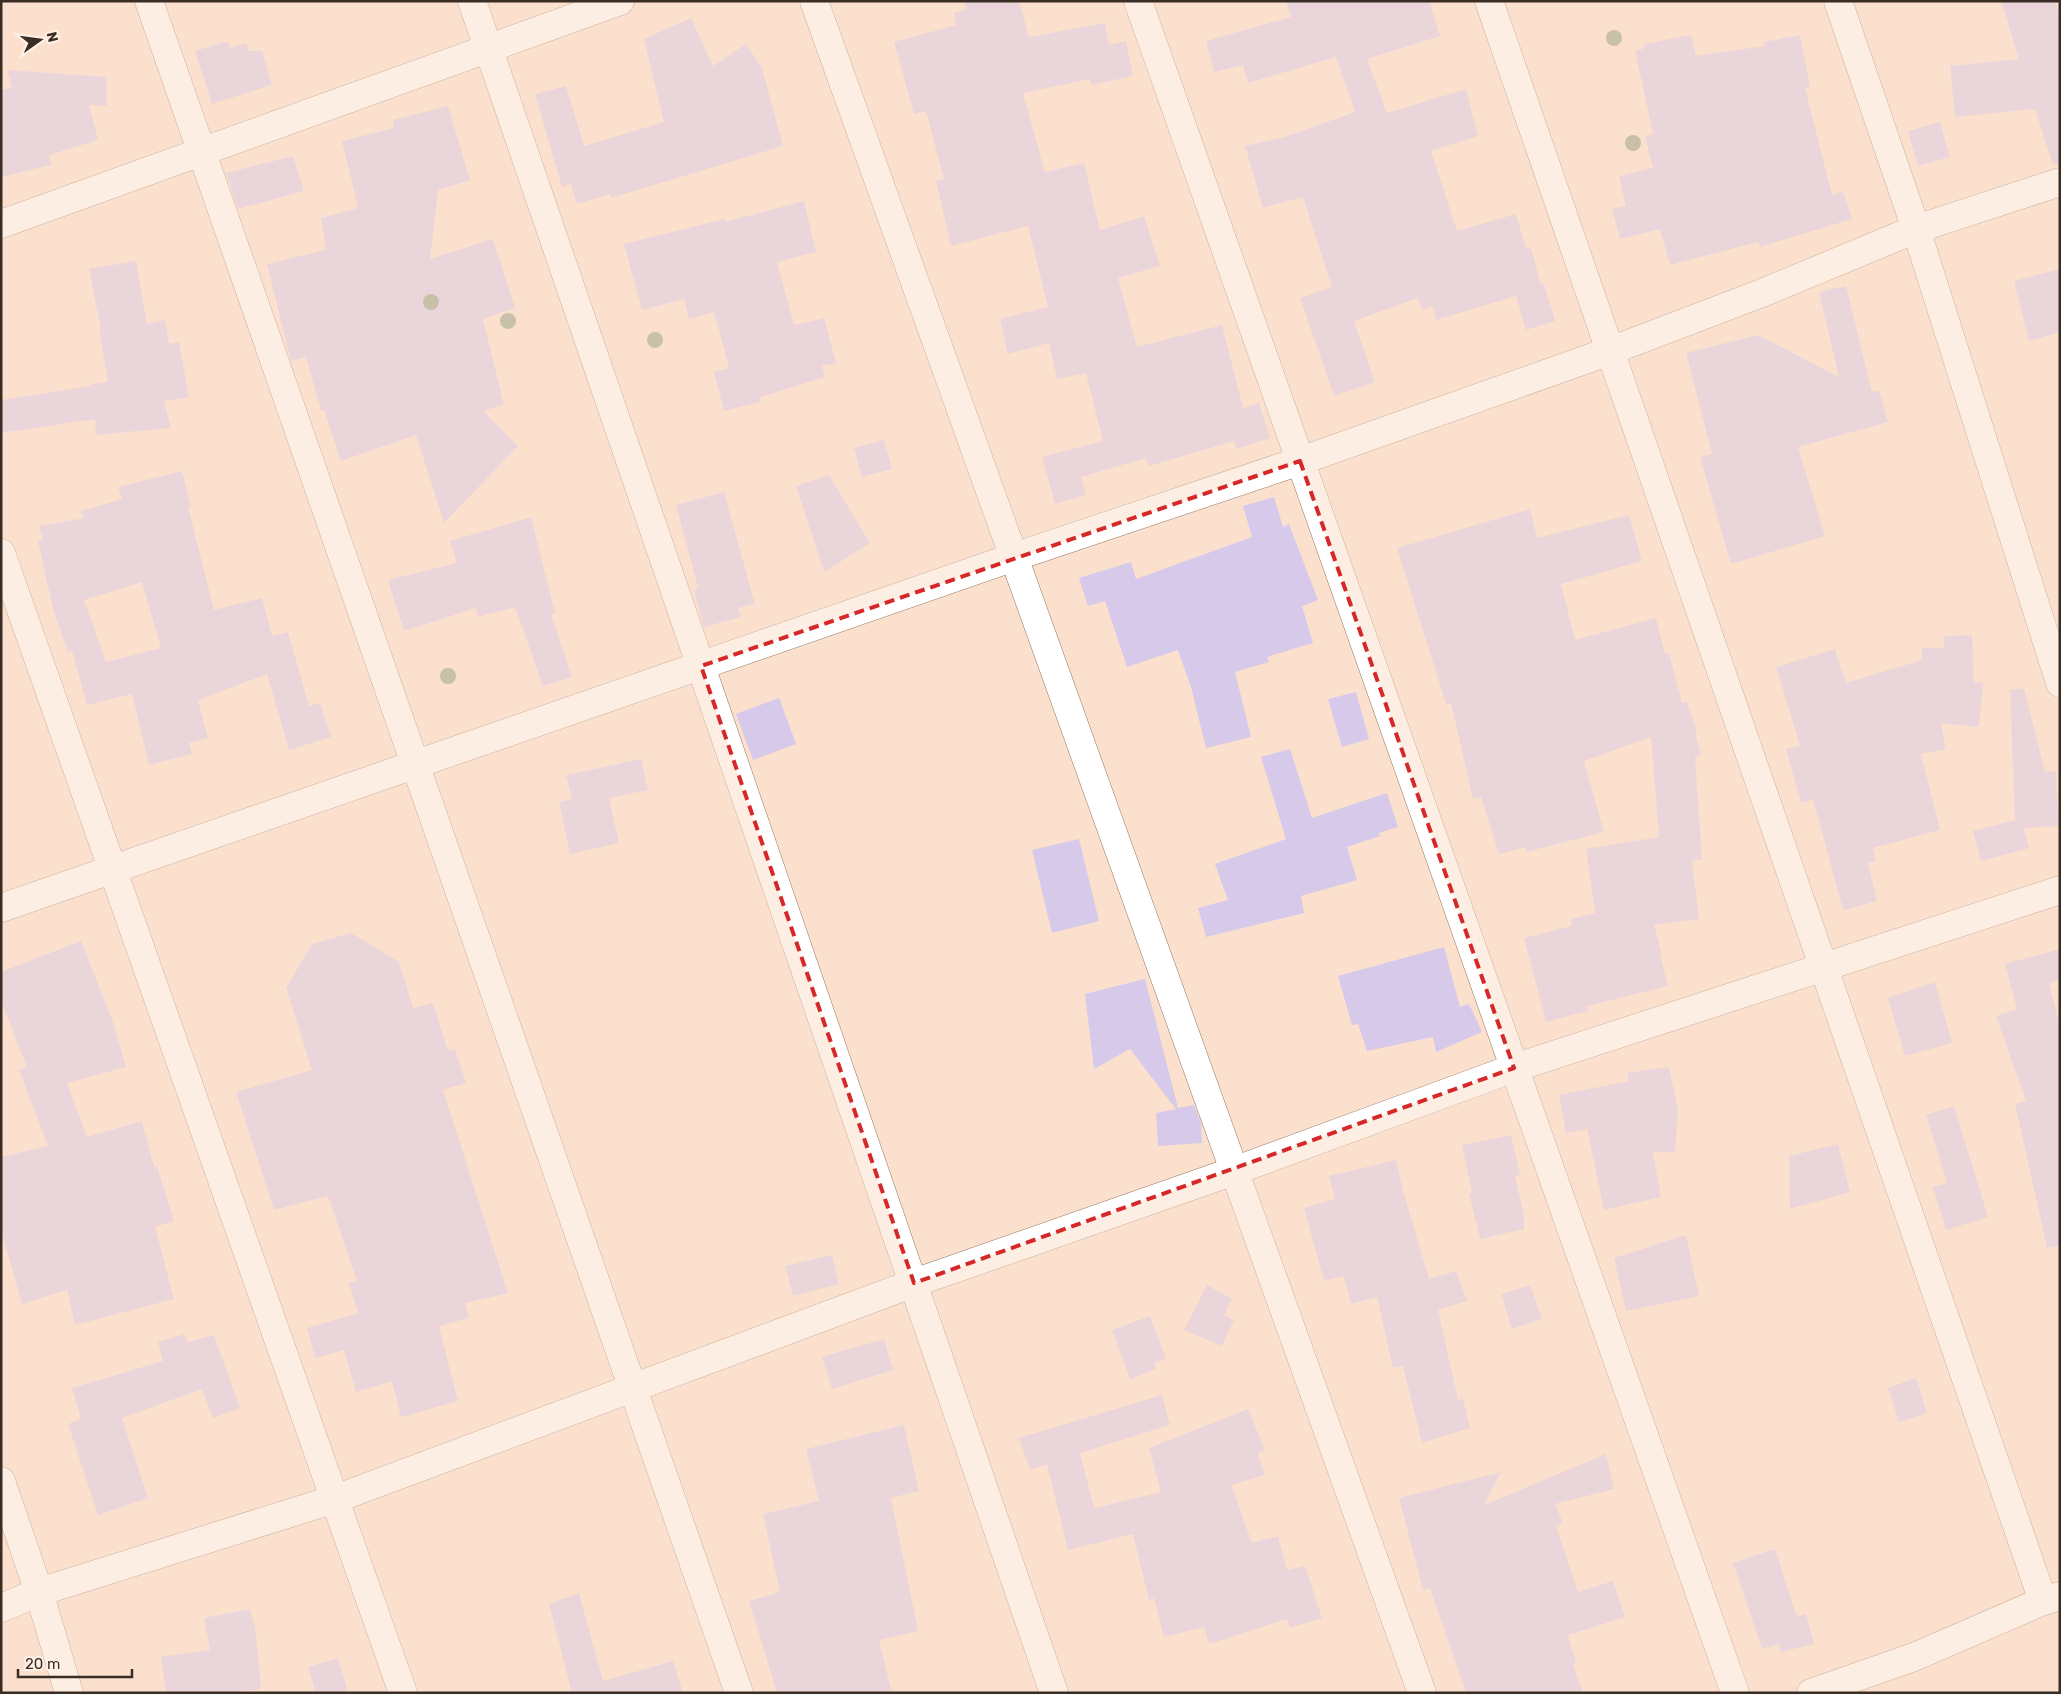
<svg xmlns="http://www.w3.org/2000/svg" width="2061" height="1694" viewBox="0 0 2061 1694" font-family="Rubik,sans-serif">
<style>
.building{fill:#d6c9e9;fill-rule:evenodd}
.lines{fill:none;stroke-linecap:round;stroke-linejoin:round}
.minor-casing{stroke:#947661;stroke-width:29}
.minor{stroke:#fff;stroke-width:28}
.tree{fill:#8c9a7f}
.marked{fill:none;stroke:#d62828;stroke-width:4;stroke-dasharray:10 6;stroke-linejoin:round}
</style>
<rect width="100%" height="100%" fill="#fce0ce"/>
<g class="building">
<path d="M964,1H1019L1029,37L1105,23L1109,45L1126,41L1133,76L1091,85L1090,79L1023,93L1045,172L1084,163L1100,230L1144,216L1160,266L1118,278L1137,347L1222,325L1243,408L1259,403L1270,438L1236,449L1234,441L1149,466L1146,458L1081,477L1086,495L1055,504L1042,457L1103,441L1086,373L1057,379L1049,343L1008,354L1000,319L1048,307L1028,226L951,246L936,181L944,179L926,111L914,114L894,42L956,25L954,13L966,10Z"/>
<path d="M1286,1H1429L1440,36L1367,59L1387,113L1466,89L1478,136L1431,151L1457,231L1516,214L1526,248L1531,247L1541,285L1544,284L1555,321L1526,330L1516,296L1436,320L1432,306L1422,310L1418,298L1354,321L1375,382L1334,396L1300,298L1332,287L1303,197L1263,208L1245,146L1285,137L1355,112L1336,57L1248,83L1243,65L1214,72L1206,41L1291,17Z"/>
<path d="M2001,1H2056L2060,27V164L2053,165L2035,109L1955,117L1950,66L2019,59Z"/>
<path d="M691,18L713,66L746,44L762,68L783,146L611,198L610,194L577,204L571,184L562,187L535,94L566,86L584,146L664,122L644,39Z"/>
<path d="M1691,35L1696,56L1765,46L1764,42L1800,35L1810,87L1805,88L1832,195L1843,192L1852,219L1760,247L1758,242L1670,265L1660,229L1620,239L1612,209L1626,206L1619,176L1653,168L1645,136L1653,134L1635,51L1645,48L1644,44Z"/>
<path d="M228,41L230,48L246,43L249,51H262L272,85L212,104L195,51Z"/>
<path d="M7,70L107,77L106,106L89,105L98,140L49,155L51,165L1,177V90L12,88Z"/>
<path d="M448,106L470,180L438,190L430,259L493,239L515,308L483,319L504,405L483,411L518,446L444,523L416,435L341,461L324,410L321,411L306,357L291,361L267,264L326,250L321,218L358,208L342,141L394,128L393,120Z"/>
<path d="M1940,122L1950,157L1918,166L1908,131Z"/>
<path d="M293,156L304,191L238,209L226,173Z"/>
<path d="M804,201L816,252L777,262L794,325L824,318L836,363L822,366L825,377L760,397L761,402L724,411L714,372L729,368L714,312L689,319L684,299L642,310L624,244L725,219V222Z"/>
<path d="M136,261L147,324L165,320L169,344L179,342L189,397L164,401L171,428L96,435L95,419L1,433V400L91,386V384L108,382L99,330H101L89,269Z"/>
<path d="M2060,269V332L2029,341L2014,281Z"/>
<path d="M1846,286L1872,392L1879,390L1888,422L1798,447L1825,536L1731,564L1700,457L1712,454L1686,353L1758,335L1839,377L1819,292Z"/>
<path d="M884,440L892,469L862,477L854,448Z"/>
<path d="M182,471L191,507H188L214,610L262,598L272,636L288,632L309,706L320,703L331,737L289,750L267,674L198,700L208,738L189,743L192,754L149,765L132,694L87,705L72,651L68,652L53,609L38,541L43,540L39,526L84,518L81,511L122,499L118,487ZM142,582L161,648L106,662L84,600Z"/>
<path d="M829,475L870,543L824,572L796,486Z"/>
<path d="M724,492L755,604L738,608L741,617L704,627L694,590L698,588L676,505Z"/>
<path d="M1274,497L1283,527L1289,524L1318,600L1302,606L1313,643L1267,657L1269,662L1235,672L1251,737L1206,748L1191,687L1178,650L1127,667L1105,601L1088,606L1079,578L1131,562L1136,579L1252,537L1243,506Z"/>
<path d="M1530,509L1537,538L1629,515L1642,561L1561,584L1575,640L1656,618L1665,654L1669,653L1682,703L1687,702L1697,731L1695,732L1701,756L1695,757L1702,859L1692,861L1699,919L1654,925L1662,954L1660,955L1668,986L1587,1006L1588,1011L1546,1022L1524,938L1572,926L1571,919L1595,913L1586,849L1659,837L1651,737L1584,761L1604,832L1526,852L1525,847L1499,854L1481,797L1473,799L1451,703L1446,704L1397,548Z"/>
<path d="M531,517L555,613L551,614L572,677L543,686L515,607L478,617L476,608L404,631L388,580L457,563L450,541Z"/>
<path d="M1972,635L1974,682L1983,683L1979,727L1941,723L1946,749L1921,754L1940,830L1873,848L1876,861L1868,863L1877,901L1843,910L1813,799L1801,803L1786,749L1800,746L1776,667L1835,649L1846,683L1922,660V648H1944V636Z"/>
<path d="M2024,688L2045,772L2056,771L2058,826L2024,828L2029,848L1981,861L1973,831L2015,820L2010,690Z"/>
<path d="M1356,692L1369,739L1342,747L1328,699Z"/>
<path d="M779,698L796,744L753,760L736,714Z"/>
<path d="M1290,749L1312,818L1387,793L1398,827L1379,833L1380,836L1347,847L1357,880L1301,896L1304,913L1206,937L1198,908L1228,900L1215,864L1286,839L1261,757Z"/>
<path d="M641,759L648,790L609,798L619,843L570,854L559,802L572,799L566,775Z"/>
<path d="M1079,839L1099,921L1052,933L1032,850Z"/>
<path d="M351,933L399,962L413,1008L433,1003L448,1051L455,1049L466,1083L443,1090L508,1293L465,1303L469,1318L439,1326L458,1401L401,1417L392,1381L356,1392L344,1350L315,1358L307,1328L358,1313L349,1283L357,1281L328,1196L274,1210L236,1092L312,1070L286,988L312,944Z"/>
<path d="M81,941L113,1022L126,1067L67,1083L87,1137L142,1121L154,1167L157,1166L174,1221L155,1227L174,1299L75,1325L67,1290L22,1304L1,1230V1157L48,1146L19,1070L27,1067L1,1001V972Z"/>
<path d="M1444,947L1460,1007L1469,1004L1482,1032L1436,1052L1433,1037L1367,1051L1358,1024L1352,1025L1338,976Z"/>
<path d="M2060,949V980L2049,983L2060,1027V1246L2047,1248L2015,1104L2026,1101L1996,1016L2017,1009L2005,964Z"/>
<path d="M1145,979L1178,1108L1194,1105L1201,1123L1202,1143L1158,1146L1156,1113L1176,1109L1130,1049L1094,1069L1085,994Z"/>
<path d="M1935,982L1952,1043L1905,1056L1888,998Z"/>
<path d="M1669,1067L1678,1110L1675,1152H1653L1661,1197L1604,1210L1587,1129L1566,1133L1559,1095L1629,1081L1627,1073Z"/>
<path d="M1954,1106L1988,1217L1946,1230L1933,1187L1947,1183L1926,1115Z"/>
<path d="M1511,1135L1520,1175L1515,1176L1524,1216V1229L1480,1239L1469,1193H1472L1462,1145Z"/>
<path d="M1838,1144L1850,1192L1790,1209L1789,1156Z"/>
<path d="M1396,1160L1404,1194L1429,1279L1456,1271L1467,1301L1438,1310L1458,1400L1463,1399L1470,1428L1422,1443L1403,1366L1393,1368L1377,1297L1351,1304L1344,1276L1324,1281L1304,1208L1335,1199L1329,1176Z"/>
<path d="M1686,1235L1699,1296L1626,1311L1614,1258Z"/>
<path d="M832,1255L839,1284L793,1296L785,1266Z"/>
<path d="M1207,1285L1232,1299L1224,1315L1234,1320L1222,1346L1184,1330Z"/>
<path d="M1530,1285L1542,1319L1512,1329L1501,1294Z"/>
<path d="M1150,1316L1166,1359L1154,1363L1156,1369L1130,1379L1112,1330Z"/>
<path d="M185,1334L187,1342L214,1335L240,1408L213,1418L202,1389L122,1418L148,1498L98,1515L68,1424L81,1419L72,1388L163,1361L158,1342Z"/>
<path d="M884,1339L893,1370L832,1389L822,1357Z"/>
<path d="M1916,1378L1927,1413L1899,1422L1888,1388Z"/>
<path d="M1162,1395L1170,1425L1080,1453L1094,1508L1161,1492L1149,1448L1248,1409L1265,1450L1258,1453L1265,1475L1231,1485L1252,1543L1278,1536L1287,1570L1305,1566L1322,1618L1290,1628L1287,1619L1209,1644L1204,1627L1164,1637L1154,1598L1149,1600L1133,1534L1068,1550L1047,1464L1030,1470L1019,1438Z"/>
<path d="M904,1425L919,1491L891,1498L918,1631L879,1640L892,1693H777L749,1601L780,1592L763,1514L819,1501L806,1449Z"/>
<path d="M1606,1454L1614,1489L1555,1504L1563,1523L1556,1526L1578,1592L1613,1581L1625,1617L1568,1635L1576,1663L1573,1664L1583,1693H1466L1430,1588L1423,1590L1399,1498L1501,1472L1484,1505Z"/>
<path d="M1775,1549L1797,1617L1806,1614L1814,1644L1781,1652L1779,1644L1762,1649L1733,1563Z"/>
<path d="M579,1593L603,1681L673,1661L683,1693H572L549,1604Z"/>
<path d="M250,1609L255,1627L261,1689L240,1691L241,1693H166L161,1657L210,1650L204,1618Z"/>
<path d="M338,1658L348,1693H316L308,1667Z"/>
</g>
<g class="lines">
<defs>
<g id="minor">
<path d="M149,1L739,1693"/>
<path d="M472,1L1054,1693"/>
<path d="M814,1L1422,1693"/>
<path d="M1138,1L1735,1693"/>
<path d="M1489,1L2043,1601"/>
<path d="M1838,1L1916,229L2060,683"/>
<path d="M1,224L620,1"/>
<path d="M1,553L403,1693"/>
<path d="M1,908L1014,557L1300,461L1610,351L1762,293L1916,229L2060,182"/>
<path d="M1,1481L39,1592L69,1693"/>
<path d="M1,1608L39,1592L335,1499L914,1283L1234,1171L1514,1068L2060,890"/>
<path d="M1811,1693L1914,1657L2043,1601L2060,1596"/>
</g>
</defs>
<use href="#minor" class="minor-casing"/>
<use href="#minor" class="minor"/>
</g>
<g class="tree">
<circle cx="1614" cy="38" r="8"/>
<circle cx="1633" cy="143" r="8"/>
<circle cx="431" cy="302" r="8"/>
<circle cx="508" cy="321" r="8"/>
<circle cx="655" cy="340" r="8"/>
<circle cx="448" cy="676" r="8"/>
</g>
<path d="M0 0H2061V1694H0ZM1300,461L1514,1068L914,1283L701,666Z" fill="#fce0ce" fill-opacity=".55" fill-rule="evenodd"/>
<path class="marked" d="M1300,461L1514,1068L914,1283L701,666Z"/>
<rect width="2061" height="1694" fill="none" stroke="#3a2d24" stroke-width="5"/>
<g transform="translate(40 40) rotate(76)" stroke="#fff1e7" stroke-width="4" paint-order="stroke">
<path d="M0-4L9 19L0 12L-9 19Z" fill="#3a2d24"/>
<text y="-8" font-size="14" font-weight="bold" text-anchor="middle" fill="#3a2d24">N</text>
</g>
<path d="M18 1669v8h114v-8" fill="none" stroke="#3a2d24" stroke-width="2.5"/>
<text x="25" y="1669" font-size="15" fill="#3a2d24" stroke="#fff1e7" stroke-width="4" paint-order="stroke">20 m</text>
</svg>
